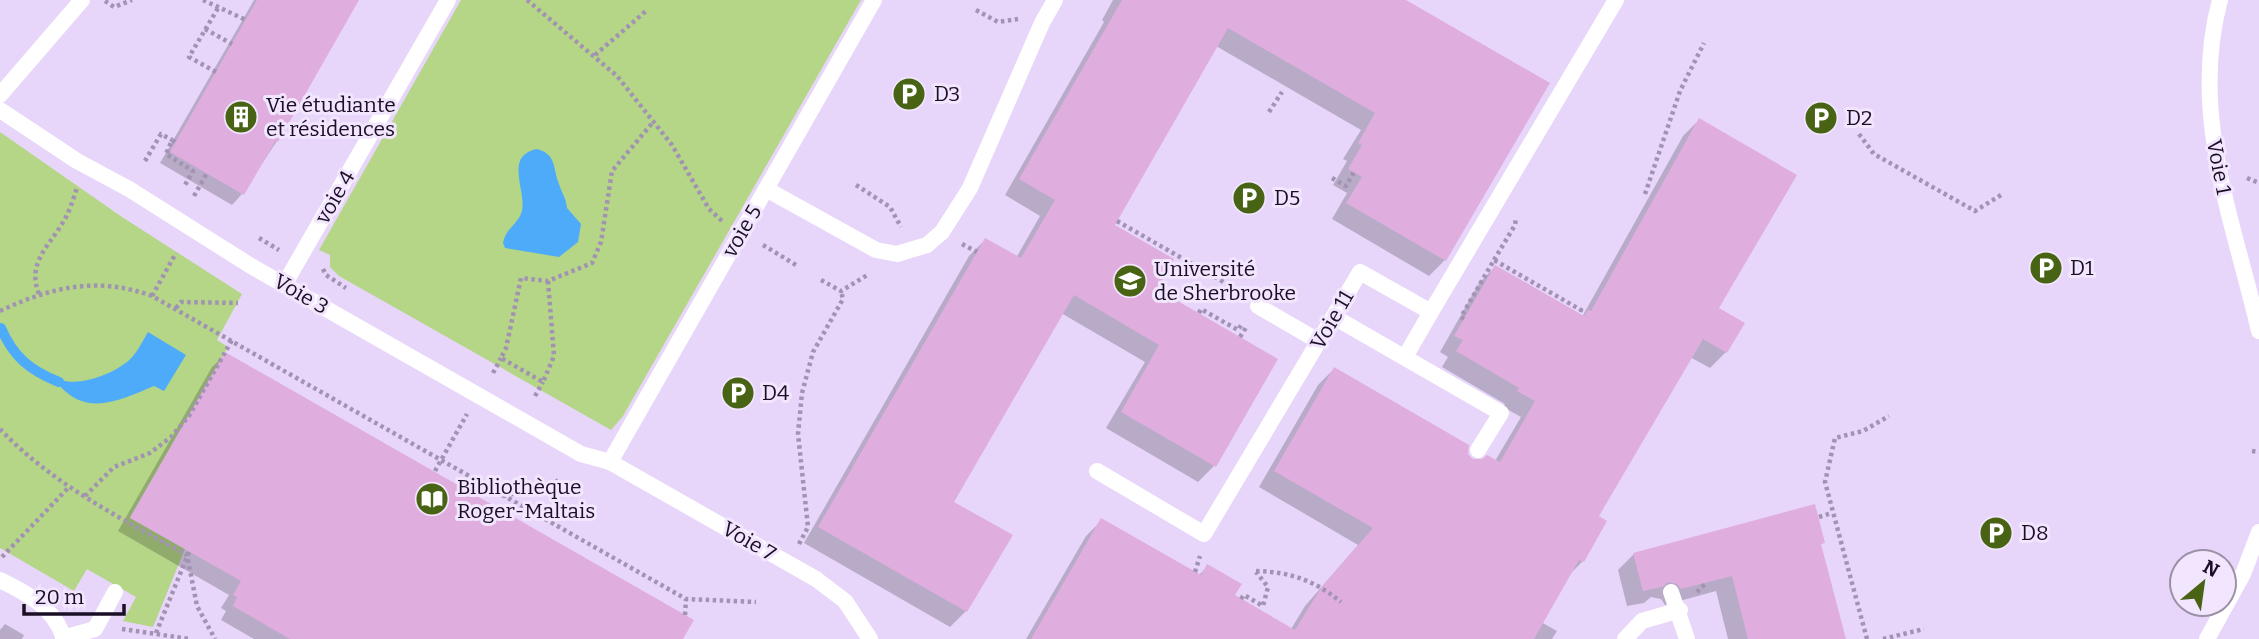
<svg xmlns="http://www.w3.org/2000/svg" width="2259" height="639" viewBox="0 0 2259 639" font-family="Bitter,serif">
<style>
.green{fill:#b5d687}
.water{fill:#4eabf9}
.shadow{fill:#0003}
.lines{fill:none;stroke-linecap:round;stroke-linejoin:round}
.stream{stroke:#4eabf9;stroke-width:10}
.building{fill:#e0addf}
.path{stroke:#a293b2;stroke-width:4.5;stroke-dasharray:3.5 3.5;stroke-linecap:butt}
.lane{stroke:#fff;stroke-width:16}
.labels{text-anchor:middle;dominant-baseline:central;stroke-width:6;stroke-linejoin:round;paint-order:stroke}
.poi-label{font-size:21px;fill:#1a0f24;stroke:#f2e6ff;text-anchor:start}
.street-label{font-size:21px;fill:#1a0f24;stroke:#f2e6ff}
</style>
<rect width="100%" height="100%" fill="#e7d6fa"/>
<g class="green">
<path d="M461,0H861L623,416L611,430L339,276L330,267V255L319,250Z"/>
<path d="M0,132L122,217L242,294L217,340L228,347L130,517L185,549L153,627L123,621L136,597L87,569L74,591L0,548Z"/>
</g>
<g class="water">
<path d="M537,149C556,154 553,167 558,181C561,192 566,197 567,208L581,224L578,242L559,257L505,248L503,243C505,230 516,225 521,214C529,194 502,156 537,149Z"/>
<path d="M148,332L186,355L164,391L154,386C120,400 87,418 58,384L61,380C81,387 120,372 133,356C139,349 143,340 148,332Z"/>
</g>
<g class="shadow">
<path d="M254,0H355L277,141L242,194L232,205L160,163Z"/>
<path d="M1113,0H1403L1548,84L1445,260L1429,276L1332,219L1347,193L1333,185L1347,161L1343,159L1361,130L1216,46L1112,226L1154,289L1214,466L1198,482L1106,428L1145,362L1061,313L952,503L1010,536L966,611L950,627L804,543L969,256L985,240L1016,258L1040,216L1005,195L1104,22L1102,20Z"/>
<path d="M1699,120L1717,309L1726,352L1710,368L1690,357L1597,517L1583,561L1567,577L1541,622L1557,631L1552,639H1026L1086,536L1102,520L1198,576L1208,566L1232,596L1291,629L1305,606L1358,545L1259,487L1318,385L1334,369L1472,461H1495L1521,417L1503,407L1505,404L1442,367L1448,357L1440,352L1479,283L1495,267L1582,317L1683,136Z"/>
<path d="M226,354L681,639H254L221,620L226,611L221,608L229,595L118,531L212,367Z"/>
<path d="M1823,542L1819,546L1844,639H1728L1716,591L1665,605L1661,599L1651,597L1644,603L1627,606L1618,570L1634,554Z"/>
<path d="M5,624L24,635L22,639H0V630Z"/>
</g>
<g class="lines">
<path class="stream" d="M1,328C13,357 31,371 59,382"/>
</g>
<g class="building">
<path d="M257,0H359L278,142L276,140L244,195L170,152Z"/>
<path d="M1122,0H1406L1550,83L1446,261L1346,203L1362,177L1348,169L1362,145L1358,143L1375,113L1228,28L1115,225L1174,259L1157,289L1278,359L1216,467L1121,412L1159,345L1074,295L954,502L1013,535L967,612L818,527L985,238L1021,258L1055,200L1019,179Z"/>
<path d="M1699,118L1797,175L1719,308L1745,323L1727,353L1703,339L1599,516L1607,521L1584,562L1579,560L1534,639H1031L1101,518L1201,575L1207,564L1242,584L1235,595L1295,630L1321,588L1373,528L1274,471L1334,367L1469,445L1468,454L1473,459H1482L1487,455L1500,462L1535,401L1517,391L1519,388L1456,351L1463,340L1454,336L1495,265L1584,316L1588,310L1591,311Z"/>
<path d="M225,352L694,620L683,639H290L233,606L237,597L233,595L241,581L130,518Z"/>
<path d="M1815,504L1825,543L1821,544L1846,639H1748L1732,576L1681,589L1677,584L1668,582L1662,587L1643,591L1633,553Z"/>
</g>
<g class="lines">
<g class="path">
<path d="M203,0L246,20"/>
<path d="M527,0L617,76L672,145L709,209L722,221"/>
<path d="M105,1L114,7L132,0"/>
<path d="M976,10L998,22L1018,19"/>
<path d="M205,29L232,44"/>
<path d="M595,55L646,11"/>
<path d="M216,72L189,57L218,8"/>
<path d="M1269,112L1282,92"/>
<path d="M1859,134L1874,154L1975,211L2001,195"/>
<path d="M175,142L172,140L166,154L193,171L185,185"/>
<path d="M145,161L161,134L172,140"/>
<path d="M1332,178L1346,186L1354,172"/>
<path d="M2247,178L2259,183"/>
<path d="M856,185L890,207L901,227"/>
<path d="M1645,194L1680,91L1704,43"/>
<path d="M194,196L207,173"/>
<path d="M1117,221L1241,292"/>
<path d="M259,238L279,250"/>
<path d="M962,244L977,252"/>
<path d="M763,245L796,265"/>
<path d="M1494,260L1515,225L1516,218"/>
<path d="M323,269L326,275L346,288"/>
<path d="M821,280L841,291L869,274"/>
<path d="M548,281L554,356L543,382L501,358L506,348L521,278L548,281L592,263L601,242L612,171L654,121"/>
<path d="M39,294C27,264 47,248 62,224C69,213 73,200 77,188"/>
<path d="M152,296L176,253"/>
<path d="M176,308L181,302L238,303"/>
<path d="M0,311C51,287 98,276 152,296L686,599L756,602"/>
<path d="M1199,313L1201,309L1238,330L1242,324"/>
<path d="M1464,319L1461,317L1494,260L1581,310L1579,313"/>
<path d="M1240,337L1247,326"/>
<path d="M493,373L501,358"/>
<path d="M535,396L543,382"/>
<path d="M0,429C52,484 122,519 187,555L197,606L215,639"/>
<path d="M2252,451L2259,452"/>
<path d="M435,471L467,414"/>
<path d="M85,496L114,467L150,453L171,437L189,416L232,340"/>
<path d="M503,496L549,486L558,480"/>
<path d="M1819,517L1832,513"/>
<path d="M799,544L808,527L798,434L802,393L813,352L843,299L841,291"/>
<path d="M2,557L69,487"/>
<path d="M1256,571C1290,572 1314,580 1341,602"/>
<path d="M1195,572L1200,556"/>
<path d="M1697,592L1706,583"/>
<path d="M1241,599L1244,595L1263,606L1268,587L1256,572"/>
<path d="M685,615L686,599"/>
<path d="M122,629L190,639"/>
<path d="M156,633L189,552"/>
<path d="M1867,639L1825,482L1835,438L1863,431L1889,416"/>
<path d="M1883,639L1924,629"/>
</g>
<g class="lane">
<path d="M2220,0C2189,114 2234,222 2259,331"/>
<path d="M0,95L82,0"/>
<path d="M0,110L77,161L129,189L251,266L581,454L610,462L816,579L845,601L870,639"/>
<path d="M766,189L876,250L897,254L927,245L942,232L970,188L1042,23L1055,0"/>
<path d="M284,285L448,0"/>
<path d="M1258,306L1320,342"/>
<path d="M1334,317L1501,413L1478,450"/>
<path d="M1405,357L1431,312"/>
<path d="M610,462L874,0"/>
<path d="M1097,471L1204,534L1360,272L1431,312L1616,0"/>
<path d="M0,580C27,593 55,608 64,639"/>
<path d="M1671,592L1687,639"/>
<path d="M63,638L95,629L115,592"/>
<path d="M1625,639L1642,621L1680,610"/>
<path d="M2207,639L2243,574L2259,532"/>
</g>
</g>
<defs>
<symbol id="parking-disc" viewBox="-11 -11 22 22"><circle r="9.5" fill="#486314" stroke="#f2e6ff"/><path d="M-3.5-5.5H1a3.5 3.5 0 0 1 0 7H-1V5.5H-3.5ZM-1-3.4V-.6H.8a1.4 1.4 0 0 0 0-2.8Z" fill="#fff"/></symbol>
<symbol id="building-disc" viewBox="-11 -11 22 22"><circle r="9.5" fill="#486314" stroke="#f2e6ff"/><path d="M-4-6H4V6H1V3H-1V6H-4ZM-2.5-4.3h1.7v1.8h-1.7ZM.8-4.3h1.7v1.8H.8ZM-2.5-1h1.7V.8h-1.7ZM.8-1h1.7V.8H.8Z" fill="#fff"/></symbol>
<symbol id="university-disc" viewBox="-11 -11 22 22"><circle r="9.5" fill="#486314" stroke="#f2e6ff"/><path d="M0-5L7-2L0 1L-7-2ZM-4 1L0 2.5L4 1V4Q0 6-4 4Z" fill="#fff"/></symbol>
<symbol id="library-disc" viewBox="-11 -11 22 22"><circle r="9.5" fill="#486314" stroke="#f2e6ff"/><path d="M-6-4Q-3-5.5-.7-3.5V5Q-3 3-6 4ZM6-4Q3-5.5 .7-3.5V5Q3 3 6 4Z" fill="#fff"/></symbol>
</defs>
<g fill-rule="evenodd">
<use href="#parking-disc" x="890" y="75" width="38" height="38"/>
<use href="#building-disc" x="222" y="98" width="38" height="38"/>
<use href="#parking-disc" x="1802" y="99" width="38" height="38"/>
<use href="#parking-disc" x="1230" y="179" width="38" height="38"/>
<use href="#parking-disc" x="2027" y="249" width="38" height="38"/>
<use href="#university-disc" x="1111" y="262" width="38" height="38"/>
<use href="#parking-disc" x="719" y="374" width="38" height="38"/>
<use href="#library-disc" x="413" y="480" width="38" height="38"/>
<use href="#parking-disc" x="1977" y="514" width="38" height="38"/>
</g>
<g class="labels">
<g class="poi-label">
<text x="934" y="94">D3</text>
<text x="266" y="105">Vie étudiante<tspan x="266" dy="24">et résidences</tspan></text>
<text x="1846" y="118">D2</text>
<text x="1274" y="198">D5</text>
<text x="2070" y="268">D1</text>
<text x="1154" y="269">Université<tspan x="1154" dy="24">de Sherbrooke</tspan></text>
<text x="762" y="393">D4</text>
<text x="457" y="487">Bibliothèque<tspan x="457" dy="24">Roger-Maltais</tspan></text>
<text x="2021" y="533">D8</text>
</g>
<g class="street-label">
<text transform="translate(2219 167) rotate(79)">Voie 1</text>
<text transform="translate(335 197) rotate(-60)">voie 4</text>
<text transform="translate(742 231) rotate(-60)">voie 5</text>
<text transform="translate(301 294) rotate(30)">Voie 3</text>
<text transform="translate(1332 320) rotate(-60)">Voie 11</text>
<text transform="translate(749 541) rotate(30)">Voie 7</text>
</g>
</g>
<g transform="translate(2203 583) rotate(29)"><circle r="33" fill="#f2e6ff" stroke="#9c90a7" stroke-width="2"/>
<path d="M0-5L12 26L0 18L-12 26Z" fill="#486314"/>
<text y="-10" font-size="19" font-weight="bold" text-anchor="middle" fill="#1a0f24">N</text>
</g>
<path d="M24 604v10h100v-10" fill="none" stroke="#1a0f24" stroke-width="3.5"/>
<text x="35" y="604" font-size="21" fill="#1a0f24" stroke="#f2e6ff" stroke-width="5" paint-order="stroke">20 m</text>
</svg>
